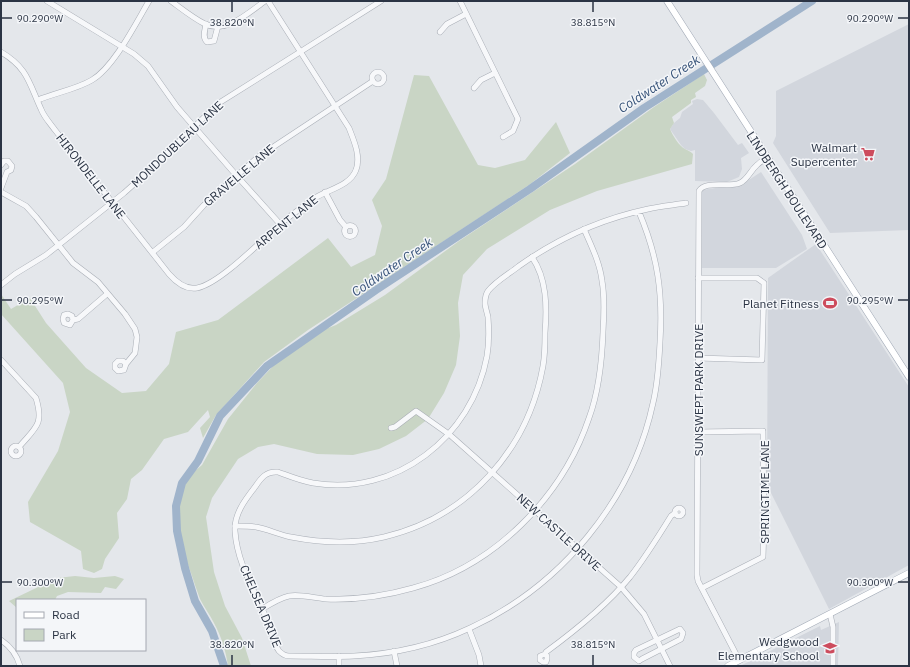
<svg xmlns="http://www.w3.org/2000/svg" width="910" height="667" viewBox="0 0 910 667" font-family="'IBM Plex Sans',sans-serif">
<style>
.built{fill:#d2d6dd}
.green{fill:#c9d5c5}
.lines{fill:none;stroke-linecap:round;stroke-linejoin:round}
.river{stroke:#a0b4cb;stroke-width:8}
.minor-casing{stroke:#a9aeb6;stroke-width:6}
.major-casing{stroke:#a3abb7;stroke-width:7}
.minor{stroke:#f7f8fa;stroke-width:5}
.major{stroke:#fff;stroke-width:6}
.ticks{fill:none;stroke:#2b3444;stroke-width:1.5}
.labels{text-anchor:middle;dominant-baseline:central;stroke-width:3;stroke-linejoin:round;paint-order:stroke}
.street-label{font-size:12px;fill:#2b3444;stroke:#f4f6f9}
.poi-label{font-size:12px;fill:#2b3444;stroke:#f4f6f9;text-anchor:end}
.water-label{font-size:13px;font-style:italic;fill:#365278;stroke:#f4f6f9}
.ticks-label{font-size:10px;text-anchor:middle;fill:#2b3444;stroke:#f4f6f9;stroke-width:3;stroke-linejoin:round;paint-order:stroke}
</style>
<rect width="100%" height="100%" fill="#e4e7eb"/>
<g class="built">
<path d="M909,24V230L830,233L773,143L776,136V91Z"/>
<path d="M697,99L703,100L714,113L738,145L742,143L749,153L741,158L742,169L739,177L727,182L695,181V150L691,151L685,149L681,145L670,129L674,123L680,118L682,112L693,104L692,101Z"/>
<path d="M761,172L802,235L807,249L776,268H702V190L722,187L727,188L741,185Z"/>
<path d="M816,244L909,387V565L829,609L767,485L768,278Z"/>
<path d="M839,622L838,666H740L820,626L821,630Z"/>
</g>
<g class="green">
<path d="M704,74L707,80L705,86L695,93L696,97L691,100V103L672,117L674,123L670,129C673,136 679,146 685,149C689,151 690,151 693,154L692,164L597,191L550,210L487,249L463,275L458,303L460,336L456,365L444,393L428,419L406,436L379,449L353,455L317,454L274,444L258,447L238,459L212,498L206,517L214,572L225,606L242,638L251,666H228C226,651 221,636 214,623C210,615 204,607 200,599C197,591 194,582 191,573C177,536 166,493 202,465L228,419L257,383L276,363L323,330L336,325L385,295L459,241L575,164L654,107Z"/>
<path d="M414,75L429,76L478,165L495,168L525,160L556,122L570,153L529,185L308,330L264,362L216,415L203,438L200,428L210,417L208,410L188,432L164,439L142,470L131,479L127,499L117,513L119,538L105,559L102,569L94,573L83,569L81,551L30,522L28,502L58,451L70,412L63,383L1,314V294L11,309L30,298L46,323L86,368L122,393L146,391L169,364L176,332L218,320L328,238L351,267L375,255L382,226L372,200L386,179Z"/>
<path d="M75,576L94,578L115,576L124,579L116,589L105,587L101,593L68,592L57,596L55,600H17V608L9,601L57,578Z"/>
</g>
<g class="lines">
<path class="river" d="M224,666L212,631L195,601L185,568L177,531L176,506L182,483L198,461L220,416L267,366L376,290L530,189L644,108L812,1"/>
<defs>
<g id="minor">
<path d="M47,1L134,54L148,66L177,107L236,175L280,224"/>
<path d="M171,1C182,9 193,18 205,24C226,34 248,13 265,1"/>
<path d="M460,1L518,119L513,131L503,137"/>
<path d="M206,24C205,30 202,37 207,42L214,41L218,26"/>
<path d="M440,32L447,24L466,14"/>
<path d="M1,52C28,68 29,83 41,109C44,117 50,123 55,130L169,274C176,282 186,290 197,288C219,284 260,242 278,226C288,217 299,210 309,202C323,190 349,188 356,170C361,156 354,141 349,128L268,1"/>
<circle cx="378" cy="78" r="6"/>
<path d="M474,88L481,80L495,73"/>
<path d="M38,100C55,93 77,89 92,80C114,67 136,23 149,1"/>
<path d="M1,165L4,161H8L12,166L11,170L7,172L1,188"/>
<path d="M1,192L26,206L36,217L73,263L98,282L125,314L135,329L137,337L135,353L126,364L124,370L118,371L115,368V364L118,361H123L126,364"/>
<path d="M325,192L340,220L346,227"/>
<path d="M639,212C658,257 663,293 660,342C659,362 658,383 653,403C632,501 561,586 470,628C434,645 393,654 354,656C333,657 311,656 289,656C285,656 282,654 279,651C273,643 272,631 268,622C256,593 237,564 235,531C234,514 245,500 255,487C261,478 266,471 278,472C289,476 301,481 313,483C396,497 472,437 487,356C489,344 489,330 488,317C487,312 485,307 485,303C485,299 486,294 488,291C496,281 509,274 519,266C557,239 601,219 648,209C660,206 674,205 686,203"/>
<circle cx="350" cy="231" r="5.5"/>
<path d="M153,252L184,227L204,205L258,157L373,81"/>
<path d="M1,285L15,274L46,255L124,193L143,176L219,103L381,1"/>
<path d="M73,320L72,316L68,314L64,315L63,319L64,323L70,325L73,320L78,319L107,294"/>
<path d="M698,358L762,360L764,283L757,278H698"/>
<path d="M1,360L36,398C44,425 36,427 19,447"/>
<path d="M391,428L395,427L416,411L450,435L621,587L644,614L670,666"/>
<path d="M698,432L763,431L764,526L763,557L702,588"/>
<circle cx="16" cy="451" r="5"/>
<circle cx="679" cy="512" r="4"/>
<path d="M235,526C242,526 249,526 256,527C268,529 279,535 291,537C322,543 354,544 384,537C468,517 528,450 543,366C545,355 545,344 545,333C547,307 547,279 532,257"/>
<path d="M262,609C270,604 280,598 289,596C300,594 314,598 326,599C354,600 385,596 413,588C494,566 562,498 589,418C599,391 602,361 603,332C604,315 605,297 602,281C600,263 591,245 584,229"/>
<path d="M830,614L833,627V666"/>
<path d="M469,629L479,655L481,666"/>
<path d="M680,629L683,633L681,639L642,659L639,661L634,657V653L636,650Z"/>
<path d="M1,640C10,646 17,655 20,666"/>
<path d="M394,651L397,666"/>
<path d="M545,654L547,656V659L546,662H543L540,660V656L545,654L546,652C576,630 606,606 630,577C645,558 658,537 671,516L675,513"/>
<path d="M339,656V666"/>
<path d="M739,660L698,581L697,575L699,191C705,180 729,188 740,183C748,179 750,171 757,165C760,162 763,160 767,158"/>
</g>
<g id="major">
<path d="M667,1L909,377"/>
<path d="M728,666L909,573"/>
</g>
</defs>
<use href="#minor" class="minor-casing"/>
<use href="#major" class="major-casing"/>
<use href="#minor" class="minor"/>
<use href="#major" class="major"/>
</g>
<path class="ticks" d="M232,2V12M593,2V12M2,18H12M898,18H908M2,300H12M898,300H908M2,582H12M898,582H908M232,655V665M593,655V665"/>
<defs>
<symbol id="supermarket-bare" viewBox="-9 -9 18 18"><path d="M-6-5.5h2.5l.6 2H6L4.5 2H-2.5L-4.4-4H-6ZM-1.5 3.2a1.3 1.3 0 1 0 .1 0ZM3 3.2a1.3 1.3 0 1 0 .1 0Z" fill="#cd4c5d" stroke="#f4f6f9" stroke-width="2.5" paint-order="stroke"/></symbol>
<symbol id="stadium-bare" viewBox="-9 -9 18 18"><path d="M0-5a6.5 5 0 1 0 0 10a6.5 5 0 1 0 0-10ZM-3.5-1.8h7v3.6h-7Z" fill="#cd4c5d" stroke="#f4f6f9" stroke-width="2.5" paint-order="stroke"/></symbol>
<symbol id="school-bare" viewBox="-9 -9 18 18"><path d="M0-5L7-2L0 1L-7-2ZM-4 1L0 2.5L4 1V4Q0 6-4 4Z" fill="#cd4c5d" stroke="#f4f6f9" stroke-width="2.5" paint-order="stroke"/></symbol>
</defs>
<g fill-rule="evenodd">
<use href="#supermarket-bare" x="858" y="144" width="20" height="20"/>
<use href="#stadium-bare" x="820" y="293" width="20" height="20"/>
<use href="#school-bare" x="820" y="638" width="20" height="20"/>
</g>
<g class="labels">
<g class="street-label">
<text transform="translate(177 144) rotate(-43)">MONDOUBLEAU LANE</text>
<text transform="translate(239 175) rotate(-40)">GRAVELLE LANE</text>
<text transform="translate(91 176) rotate(52)">HIRONDELLE LANE</text>
<text transform="translate(787 190) rotate(57)">LINDBERGH BOULEVARD</text>
<text transform="translate(286 222) rotate(-39)">ARPENT LANE</text>
<text transform="translate(698 390) rotate(-90)">SUNSWEPT PARK DRIVE</text>
<text transform="translate(764 492) rotate(-90)">SPRINGTIME LANE</text>
<text transform="translate(559 532) rotate(42)">NEW CASTLE DRIVE</text>
<text transform="translate(261 606) rotate(67)">CHELSEA DRIVE</text>
</g>
<g class="poi-label">
<text x="857" y="147">Walmart<tspan x="857" dy="14">Supercenter</tspan></text>
<text x="819" y="303">Planet Fitness</text>
<text x="819" y="641">Wedgwood<tspan x="819" dy="14">Elementary School</tspan></text>
</g>
<g class="water-label">
<text transform="translate(659 84) rotate(-33)">Coldwater Creek</text>
<text transform="translate(392 267) rotate(-34)">Coldwater Creek</text>
</g>
</g>
<g class="ticks-label">
<text x="870" y="22">90.290°W</text>
<text x="40" y="22">90.290°W</text>
<text x="232" y="26">38.820°N</text>
<text x="593" y="26">38.815°N</text>
<text x="870" y="304">90.295°W</text>
<text x="40" y="304">90.295°W</text>
<text x="870" y="586">90.300°W</text>
<text x="40" y="586">90.300°W</text>
<text x="232" y="648">38.820°N</text>
<text x="593" y="648">38.815°N</text>
</g>
<rect width="910" height="667" fill="none" stroke="#2b3444" stroke-width="4"/>
<rect x="16" y="599" width="130" height="52" fill="#f4f6f9" stroke="#a4a8b1"/>
<rect x="24" y="612" width="20" height="6" fill="#ffffff" stroke="#a4a8b1"/>
<text x="52" y="619" font-size="12" fill="#2b3444">Road</text>
<rect x="24" y="629" width="20" height="12" fill="#c9d5c5" stroke="#a4a8b1"/>
<text x="52" y="639" font-size="12" fill="#2b3444">Park</text>
</svg>
